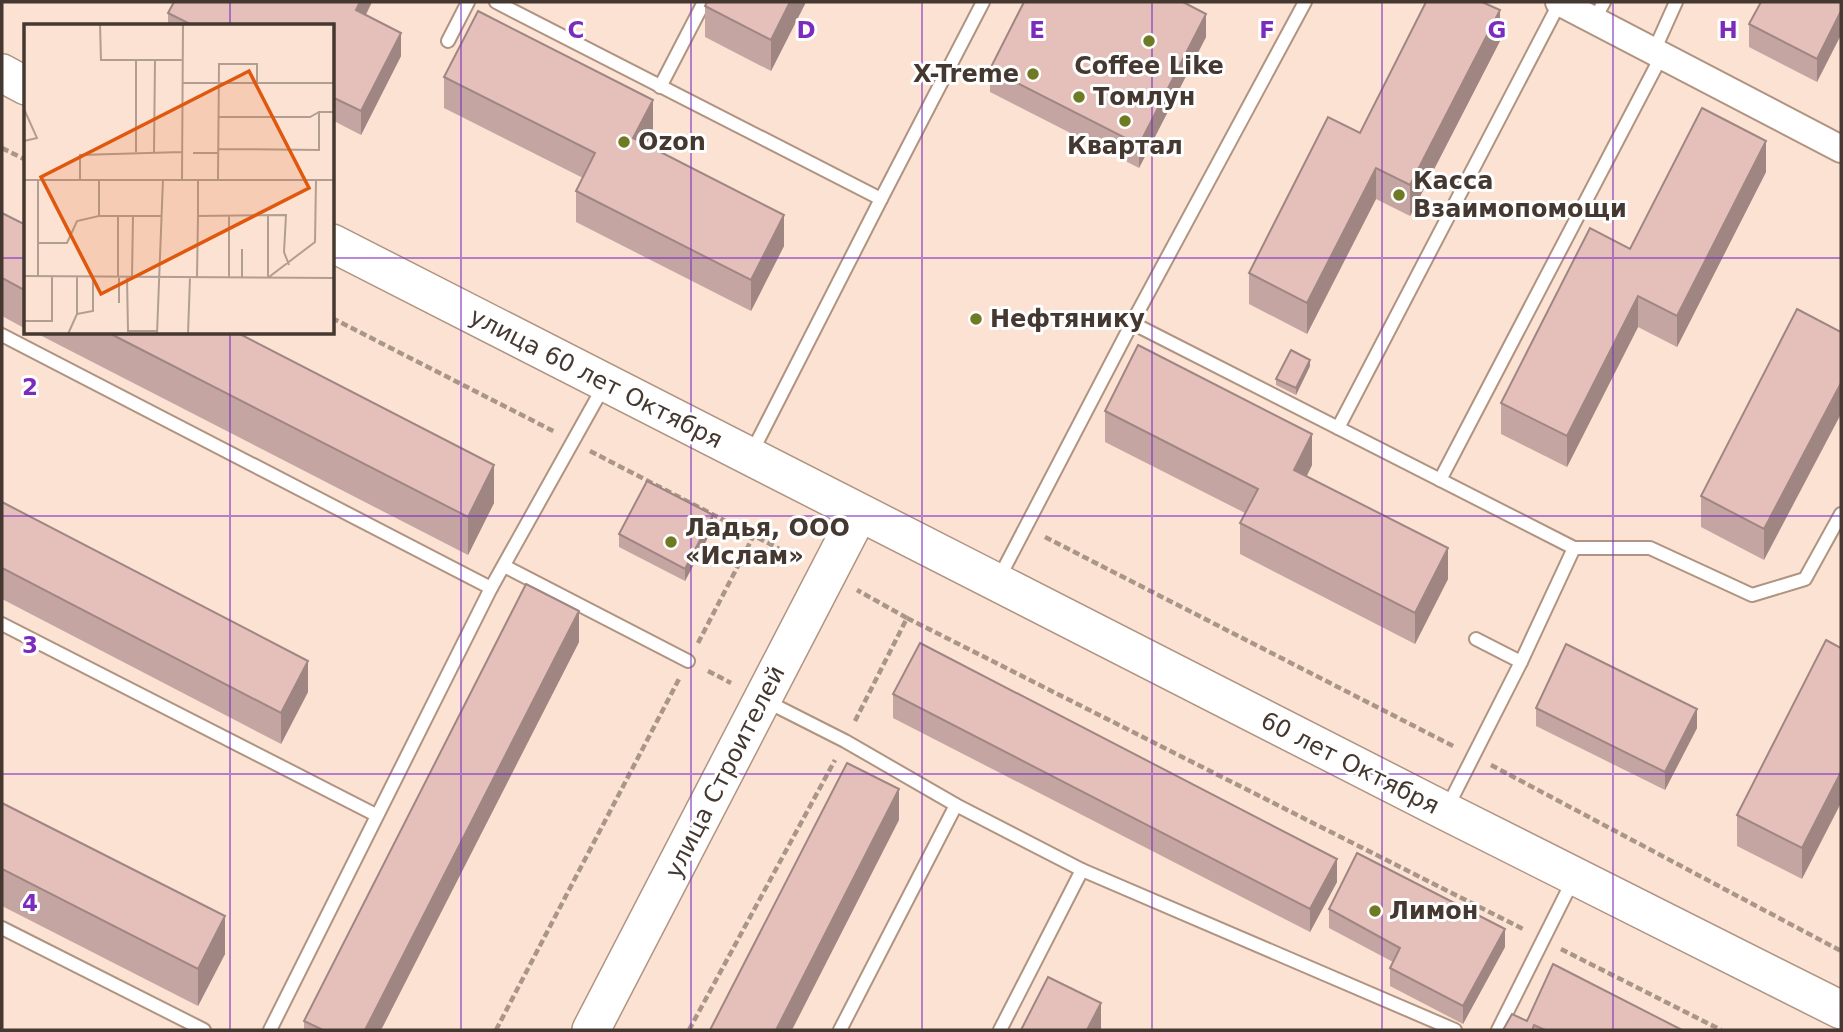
<svg xmlns="http://www.w3.org/2000/svg" width="1843" height="1032" viewBox="0 0 1843 1032" font-family="'DejaVu Sans',sans-serif">
<style>
.lines{fill:none;stroke-linecap:round;stroke-linejoin:round}
.service-casing{stroke:#b09481;stroke-width:16}
.minor-casing{stroke:#b09481;stroke-width:30}
.secondary-casing{stroke:#b09481;stroke-width:40}
.path{stroke:#a99689;stroke-width:4.5;stroke-dasharray:7 3.5;stroke-linecap:butt}
.service{stroke:#fff;stroke-width:12}
.minor{stroke:#fff;stroke-width:26}
.secondary{stroke:#fff;stroke-width:37}
.wall{fill:#c5a5a1}
.shaded-wall{fill:#a08683}
.building{fill:#e5c0bb;stroke:#a08683;stroke-width:2}
.grid{fill:none;stroke:#7b2cbf;stroke-width:2;stroke-opacity:0.55}
.poi-dot{fill:#6f7a25;stroke:#fff;stroke-width:2.5}
.labels{text-anchor:middle;dominant-baseline:central;stroke-width:6;stroke-linejoin:round;paint-order:stroke}
.poi-label{font-size:24px;font-weight:bold;fill:#443830;stroke:#fff;text-anchor:start}
.street-label{font-size:24px;fill:#443830;stroke:#fff}
.inset-road{fill:none;stroke:#b29e91;stroke-width:2}
.view{fill:#e0570e;fill-opacity:0.15;stroke:#e0570e;stroke-width:3.5}
.inset-edge{fill:none;stroke:#443830;stroke-width:3.5}
.grid-label{font-size:23px;text-anchor:middle;font-weight:bold;fill:#7b2cbf;stroke:#fff;stroke-width:6;stroke-linejoin:round;paint-order:stroke}
</style>
<rect width="100%" height="100%" fill="#fbe2d2"/>
<g class="lines">
<defs>
<g id="service">
<path d="M496,2L881,199L752,452"/>
<path d="M1594,20L1604,2"/>
<path d="M448,41L468,2"/>
<path d="M1654,51L1676,2"/>
<path d="M660,87L704,2"/>
<path d="M881,199L983,2"/>
<path d="M1132,323L1574,548"/>
<path d="M2,335L491,588"/>
<path d="M1338,428L1560,2"/>
<path d="M1440,480L1662,55"/>
<path d="M504,566L688,661"/>
<path d="M998,580L1132,323L1305,2"/>
<path d="M2,624L376,815"/>
<path d="M1476,639L1521,662"/>
<path d="M766,701L845,741L956,805L1082,870L1455,1030"/>
<path d="M1447,808L1521,662L1574,548H1650L1752,595L1805,579L1841,514"/>
<path d="M2,928L204,1030"/>
<path d="M270,1030L491,588L605,384"/>
<path d="M840,1030L956,805"/>
<path d="M1000,1030L1082,870"/>
<path d="M1498,1030L1573,880"/>
</g>
<path id="minor" d="M1559,2L1841,149"/>
<g id="secondary">
<path d="M2,73L26,86"/>
<path d="M332,243L1445,811L1841,1010"/>
<path d="M591,1030L859,513"/>
</g>
</defs>
<use href="#service" class="service-casing"/>
<use href="#minor" class="minor-casing"/>
<use href="#secondary" class="secondary-casing"/>
<g class="path">
<path d="M2,148L26,160"/>
<path d="M332,318L555,432"/>
<path d="M590,451L797,558"/>
<path d="M1045,537L1455,747"/>
<path d="M907,618L1525,930"/>
<path d="M698,643L754,535"/>
<path d="M708,671L731,683"/>
<path d="M855,721L907,618L857,590"/>
<path d="M1491,765L1841,951"/>
<path d="M1561,949L1721,1030"/>
<path d="M496,1030L679,679"/>
<path d="M689,1030L835,760"/>
</g>
<use href="#service" class="service"/>
<use href="#minor" class="minor"/>
<use href="#secondary" class="secondary"/>
</g>
<g class="wall">
<path d="M174,2H372L366,15L401,56L361,135L332,120V26H168V13Z"/>
<path d="M806,2L771,71L705,37V6Z"/>
<path d="M1841,2L1817,82L1749,47V24Z"/>
<path d="M1206,37L1139,168L990,92V69Z"/>
<path d="M1500,41L1410,216L1376,199L1307,334L1249,304V273L1360,133Z"/>
<path d="M444,77L653,131L646,144L784,246L751,311L576,222V191L583,178L444,108Z"/>
<path d="M1766,172L1677,347L1638,327L1567,467L1501,434V403L1630,249Z"/>
<path d="M2,213L26,225V329L2,316Z"/>
<path d="M1797,309L1764,560L1701,527V496Z"/>
<path d="M34,332H236L494,503L468,555Z"/>
<path d="M1310,366L1296,395L1276,385V379Z"/>
<path d="M1105,411L1312,465L1307,476L1448,579L1415,644L1240,554V523L1245,513L1105,442Z"/>
<path d="M2,502L308,692L281,744L2,599Z"/>
<path d="M713,528L685,581L619,547V534Z"/>
<path d="M1826,640L1802,879L1737,846V815Z"/>
<path d="M579,642L381,1030H304V1021Z"/>
<path d="M893,694L1337,882L1310,932L893,718Z"/>
<path d="M1536,708L1697,728L1665,790L1536,726Z"/>
<path d="M2,803L225,954L198,1006L2,906Z"/>
<path d="M1329,909L1505,947L1463,1024L1390,986V968L1393,962L1329,928Z"/>
<path d="M1527,1021L1682,1030H1503Z"/>
</g>
<g class="shaded-wall">
<path d="M360,2H372L356,33V10Z"/>
<path d="M790,2H806L771,71V40Z"/>
<path d="M1500,10V41L1410,216V185Z"/>
<path d="M1841,11V35L1817,82V59Z"/>
<path d="M1206,14V37L1139,168V145Z"/>
<path d="M401,33V56L361,135V111Z"/>
<path d="M653,100V131L633,169V138Z"/>
<path d="M1766,141V172L1677,347V316Z"/>
<path d="M1376,168V199L1307,334V303Z"/>
<path d="M784,215V246L751,311V280Z"/>
<path d="M1638,296V327L1567,467V436Z"/>
<path d="M1310,360V366L1296,395V388Z"/>
<path d="M1841,383V414L1764,560V529Z"/>
<path d="M1312,434V465L1294,501V470Z"/>
<path d="M494,465V503L468,555V517Z"/>
<path d="M713,515V528L685,581V569Z"/>
<path d="M1448,548V579L1415,644V613Z"/>
<path d="M579,611V642L381,1030H365Z"/>
<path d="M308,661V692L281,744V713Z"/>
<path d="M1697,709V728L1665,790V772Z"/>
<path d="M1841,772V803L1802,879V848Z"/>
<path d="M899,789V820L792,1030H776Z"/>
<path d="M1337,859V882L1310,932V909Z"/>
<path d="M225,916V954L198,1006V969Z"/>
<path d="M1505,929V947L1463,1024V1006Z"/>
<path d="M1101,1003V1030H1087Z"/>
</g>
<g class="building">
<path d="M174,2H360L356,10L401,33L361,111L332,97V26H194L168,13Z"/>
<path d="M707,2H790L771,40L705,6Z"/>
<path d="M1024,2H1183L1206,14L1139,145L990,69Z"/>
<path d="M1426,2H1482L1500,10L1410,185L1376,168L1307,303L1249,273L1328,117L1360,133Z"/>
<path d="M1761,2H1841V11L1817,59L1749,24Z"/>
<path d="M478,11L653,100L633,138L784,215L751,280L576,191L595,153L444,77Z"/>
<path d="M1702,108L1766,141L1677,316L1638,296L1567,436L1501,403L1590,228L1630,249Z"/>
<path d="M2,213L26,225V291L2,278Z"/>
<path d="M1797,309L1841,332V383L1764,529L1701,496Z"/>
<path d="M107,332H236L494,465L468,517Z"/>
<path d="M1138,345L1312,434L1294,470L1448,548L1415,613L1240,523L1258,489L1105,411Z"/>
<path d="M1291,350L1310,360L1296,388L1276,379Z"/>
<path d="M647,481L713,515L685,569L619,534Z"/>
<path d="M2,502L308,661L281,713L2,568Z"/>
<path d="M526,584L579,611L365,1030H323L304,1021Z"/>
<path d="M1826,640L1841,648V772L1802,848L1737,815Z"/>
<path d="M920,643L1337,859L1310,909L893,694Z"/>
<path d="M1566,644L1697,709L1665,772L1536,708Z"/>
<path d="M847,763L899,789L776,1030H710Z"/>
<path d="M2,803L225,916L198,969L2,869Z"/>
<path d="M1357,853L1505,929L1463,1006L1390,968L1400,948L1329,909Z"/>
<path d="M1553,964L1682,1030H1545L1534,1025L1532,1030H1503L1512,1014L1527,1021Z"/>
<path d="M1048,977L1101,1003L1087,1030H1021Z"/>
</g>
<path class="grid" d="M230,2V26M461,2V1030M691,2V1030M922,2V1030M1152,2V1030M1382,2V1030M1613,2V1030M2,258H26M332,258H1841M230,332V1030M2,516H1841M2,774H1841"/>
<g class="poi-dot">
<circle cx="1149" cy="41" r="7"/>
<circle cx="1033" cy="74" r="7"/>
<circle cx="1079" cy="97" r="7"/>
<circle cx="1125" cy="121" r="7"/>
<circle cx="624" cy="142" r="7"/>
<circle cx="1399" cy="195" r="7"/>
<circle cx="976" cy="319" r="7"/>
<circle cx="671" cy="542" r="7"/>
<circle cx="1375" cy="911" r="7"/>
</g>
<g class="labels">
<g class="poi-label">
<text x="1149" y="66" text-anchor="middle">Coffee Like</text>
<text x="1019" y="74" text-anchor="end">X-Treme</text>
<text x="1093" y="97">Томлун</text>
<text x="638" y="142">Ozon</text>
<text x="1125" y="146" text-anchor="middle">Квартал</text>
<text x="1413" y="181">Касса<tspan x="1413" dy="28">Взаимопомощи</tspan></text>
<text x="990" y="319">Нефтянику</text>
<text x="685" y="528">Ладья, ООО<tspan x="685" dy="28">«Ислам»</tspan></text>
<text x="1389" y="911">Лимон</text>
</g>
<g class="street-label">
<text transform="translate(596 378) rotate(27)">улица 60 лет Октября</text>
<text transform="translate(1350 763) rotate(27)">60 лет Октября</text>
<text transform="translate(725 772) rotate(-63)">улица Строителей</text>
</g>
</g>
<g transform="translate(24 24)">
<rect width="310" height="310" fill="#fbe2d2"/>
<path class="inset-road" d="M76,0L77,36H159M159,59H310M0,85L13,114L0,117M195,93H286L295,88M195,125L295,126V88H310M112,128V36M130,128L131,36M169,129H195M56,155V131L158,128M158,155L159,0M174,155V192L262,191L260,228L265,241M194,155L195,40H233V59M0,156H310M14,156V252M75,192H138M205,192V253M14,219H43L53,197L75,192V155M218,225V253M0,252L310,254M94,253V192M95,253V279M103,253L104,307H134M108,253L109,192M173,253L174,192M244,253V192M245,253L291,218L292,156M53,290L69,287V253M0,297H28V253M44,310L53,290V253M133,310L139,155M164,310L166,253"/>
<path class="view" d="M225,47L285,164L77,270L17,153Z"/>
<rect width="310" height="310" class="inset-edge"/>
</g>
<g class="grid-label">
<text x="576" y="38">C</text>
<text x="806" y="38">D</text>
<text x="1037" y="38">E</text>
<text x="1267" y="38">F</text>
<text x="1497" y="38">G</text>
<text x="1728" y="38">H</text>
<text x="30" y="395">2</text>
<text x="30" y="653">3</text>
<text x="30" y="911">4</text>
</g>
<rect width="1843" height="1032" fill="none" stroke="#443830" stroke-width="7"/>
</svg>
